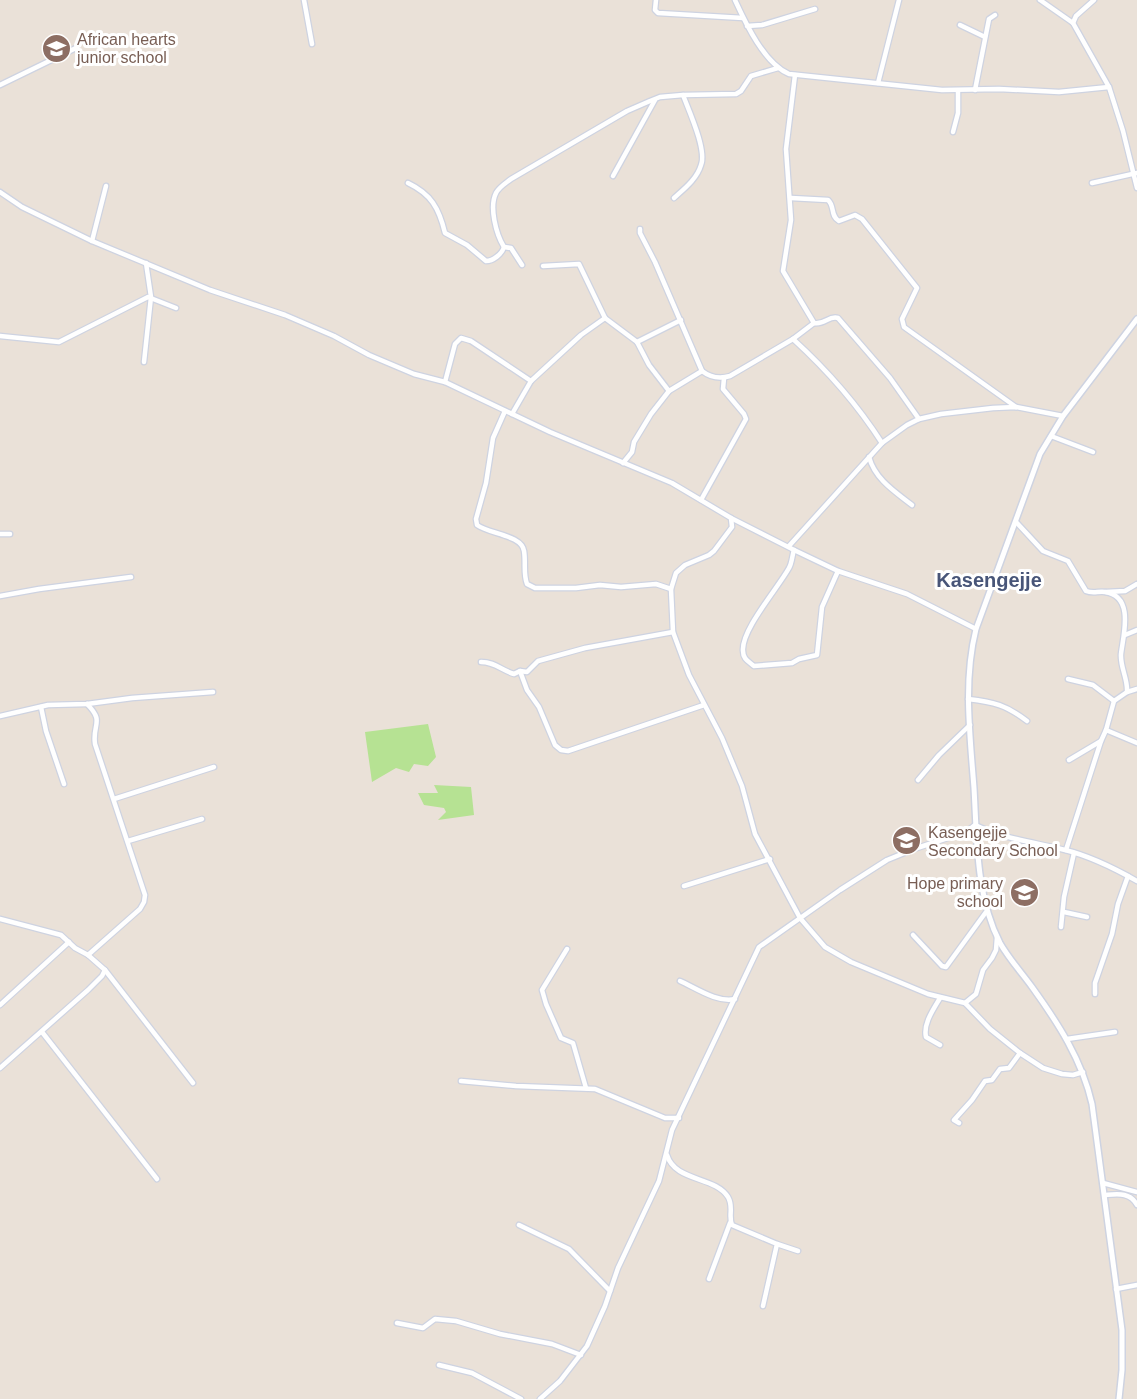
<svg xmlns="http://www.w3.org/2000/svg" width="1137" height="1399" viewBox="0 0 1137 1399" font-family="Helvetica,sans-serif">
<style>
.green{fill:#b6e293}
.lines{fill:none;stroke-linecap:round;stroke-linejoin:round}
.minor-casing{stroke:#ced3e1;stroke-width:7}
.tertiary-casing{stroke:#ced3e1;stroke-width:8}
.minor{stroke:#fff;stroke-width:4.5}
.tertiary{stroke:#fff;stroke-width:5}
.labels{text-anchor:middle;dominant-baseline:central;stroke-width:6;stroke-linejoin:round;paint-order:stroke}
.education-label{font-size:16px;fill:#785e54;stroke:#fff;text-anchor:start}
.quarter-label{font-size:20px;font-weight:bold;fill:#485578;stroke:#fff}
</style>
<rect width="100%" height="100%" fill="#eae1d8"/>
<g class="green">
<path d="M428,724L436,757L428,766L414,764L409,772L396,768L372,782L365,732Z"/>
<path d="M434,785L471,787L474,815L438,820L446,812L444,808L424,805L418,793H438Z"/>
</g>
<g class="lines">
<defs>
<g id="minor">
<path d="M304,0L312,44"/>
<path d="M656,0L655,10L658,13L743,18"/>
<path d="M735,0C746,24 764,63 789,74L942,90L999,89L1059,92L1109,87"/>
<path d="M1040,0L1073,23"/>
<path d="M1094,0L1076,16L1073,23L1109,87L1123,131L1137,188"/>
<path d="M960,25L985,37"/>
<path d="M747,26L762,25L815,9"/>
<path d="M795,75L786,149L791,220L783,271L814,323C825,325 829,315 838,318L890,378L919,419"/>
<path d="M878,83L899,0"/>
<path d="M0,85L76,48"/>
<path d="M975,90L989,19L995,15"/>
<path d="M953,132L958,113V91"/>
<path d="M613,176L655,100"/>
<path d="M408,183C431,194 439,208 445,233L467,245L486,261C493,261 502,254 504,247C496,234 489,207 496,193C499,187 506,183 511,179L627,111L650,101L660,97L683,95L736,94L741,91L751,76L778,68"/>
<path d="M1092,183L1137,173"/>
<path d="M0,192L22,207L92,241L210,290L285,315L334,336L369,355L414,374L445,382L550,432L672,483L731,518L794,550L838,571L907,594L976,629"/>
<path d="M674,198C684,189 697,179 701,165C707,150 689,111 683,95"/>
<path d="M791,198L828,200C835,206 830,216 839,221L855,215L862,219L917,288L902,319L904,327L1016,407"/>
<path d="M640,229V233L655,262L702,371C711,378 720,379 730,376L793,339L814,323"/>
<path d="M92,241L106,186"/>
<path d="M504,247L511,248L522,265"/>
<path d="M543,266L579,264L605,318L637,342L649,365L669,391"/>
<path d="M0,336L59,342L148,297L176,308"/>
<path d="M793,339C827,370 857,404 882,443"/>
<path d="M637,342L681,320"/>
<path d="M144,362L151,297L146,263"/>
<path d="M445,382L455,344L461,338L471,341L531,381"/>
<path d="M505,411L493,438L486,483L476,519L477,525C489,534 522,535 524,551C526,562 523,574 527,584L535,588H576L600,585L621,587L656,584L671,589"/>
<path d="M512,414L531,381L581,335L605,318"/>
<path d="M1051,436L1093,452"/>
<path d="M869,457C875,479 894,491 912,505"/>
<path d="M623,463L632,452L634,442L651,414L669,391L702,371"/>
<path d="M701,500L746,419L744,414L723,389L724,378"/>
<path d="M731,518L732,527L714,551L709,555L685,565L676,573L671,589L673,632L689,675L722,738L742,786L755,834L800,918L825,947L851,962L928,994L965,1003L990,1029L1020,1053L1043,1068L1062,1074L1073,1075L1083,1072"/>
<path d="M1017,523L1043,551L1068,561L1086,591C1093,594 1098,591 1105,592C1135,596 1123,636 1121,654C1120,667 1128,679 1127,692L1114,701L1106,730L1101,741L1066,850"/>
<path d="M0,534H10"/>
<path d="M789,546L882,443L907,425L919,419L941,414L993,408L1016,407L1063,416"/>
<path d="M794,550C792,556 792,563 789,568C778,588 741,630 743,651C743,659 748,661 754,666L792,663L799,659L817,655L822,607L838,571"/>
<path d="M1106,592L1125,591L1137,584"/>
<path d="M0,596L39,589L131,577"/>
<path d="M1125,635L1137,630"/>
<path d="M481,662C495,662 501,670 514,674L520,671L527,672L538,661L585,648L673,632"/>
<path d="M520,671L527,690L539,707L555,745L561,750L568,751L704,705"/>
<path d="M1068,679L1093,685L1114,701"/>
<path d="M1127,692L1137,689"/>
<path d="M968,699C994,702 1006,705 1027,721"/>
<path d="M87,704C105,722 92,724 95,744L145,895L144,902L140,909L88,955"/>
<path d="M41,707L46,731L64,784"/>
<path d="M0,716L48,705L87,704L132,698L213,692"/>
<path d="M1106,730L1137,743"/>
<path d="M1069,760L1101,741"/>
<path d="M918,780L939,755L970,725"/>
<path d="M114,799L214,767"/>
<path d="M128,841L202,819"/>
<path d="M684,886L770,859"/>
<path d="M1064,912L1087,917"/>
<path d="M0,919L61,935L75,948L88,955L105,970L102,976L88,990L0,1068"/>
<path d="M1061,927L1064,897L1074,853"/>
<path d="M913,935L942,966L946,967L986,912"/>
<path d="M567,949L542,990L546,1004L561,1038L573,1043L586,1088"/>
<path d="M105,970L193,1083"/>
<path d="M680,981C696,988 717,1003 735,999"/>
<path d="M1095,994V983L1112,934L1118,904L1128,876"/>
<path d="M965,1003L976,994L983,970L992,958L996,950L997,937"/>
<path d="M0,1005L69,942"/>
<path d="M42,1032L157,1179"/>
<path d="M1067,1039L1115,1032"/>
<path d="M940,1045L926,1037C923,1024 933,1010 940,998"/>
<path d="M461,1081L516,1086L595,1089L665,1118H679"/>
<path d="M959,1123L954,1120L972,1100L985,1081L992,1080L1000,1069L1009,1068L1020,1053"/>
<path d="M667,1155C675,1182 715,1176 728,1197C734,1207 728,1216 732,1225L777,1244L763,1306"/>
<path d="M1103,1183L1137,1192"/>
<path d="M1105,1195C1118,1194 1130,1192 1137,1205"/>
<path d="M519,1225L569,1249L610,1291"/>
<path d="M777,1244L798,1251"/>
<path d="M709,1279L730,1223"/>
<path d="M1116,1289L1137,1285"/>
<path d="M397,1323L423,1328L435,1319L456,1321L500,1334L552,1344L581,1355"/>
<path d="M439,1365L472,1373L521,1399"/>
<path d="M540,1399L560,1381L587,1346L605,1306L618,1268L659,1181L672,1130L759,947L840,890L887,860L914,849L966,832L975,825C1005,839 1033,842 1065,850C1090,856 1114,868 1137,881"/>
</g>
<path id="tertiary" d="M1119,1399L1122,1370V1330L1092,1104C1082,1060 1058,1023 1032,987C1022,973 1009,959 1000,943C976,896 977,840 974,788C970,735 963,681 976,629L1040,454L1063,416L1137,319"/>
</defs>
<use href="#minor" class="minor-casing"/>
<use href="#tertiary" class="tertiary-casing"/>
<use href="#minor" class="minor"/>
<use href="#tertiary" class="tertiary"/>
</g>
<defs>
<symbol id="school-disc" viewBox="-11 -11 22 22"><circle r="9.5" fill="#8d6e63" stroke="#fff"/><path d="M0-5L7-2L0 1L-7-2ZM-4 1L0 2.5L4 1V4Q0 6-4 4Z" fill="#fff"/></symbol>
</defs>
<g fill-rule="evenodd">
<use href="#school-disc" x="40" y="32" width="33" height="33"/>
<use href="#school-disc" x="890" y="824" width="33" height="33"/>
<use href="#school-disc" x="1008" y="876" width="33" height="33"/>
</g>
<g class="labels">
<g class="education-label">
<text x="77" y="39">African hearts<tspan x="77" dy="18">junior school</tspan></text>
<text x="928" y="832">Kasengejje<tspan x="928" dy="18">Secondary School</tspan></text>
<text x="1003" y="883" text-anchor="end">Hope primary<tspan x="1003" dy="18">school</tspan></text>
</g>
<g class="quarter-label">
<text x="989" y="580">Kasengejje</text>
</g>
</g>
</svg>
